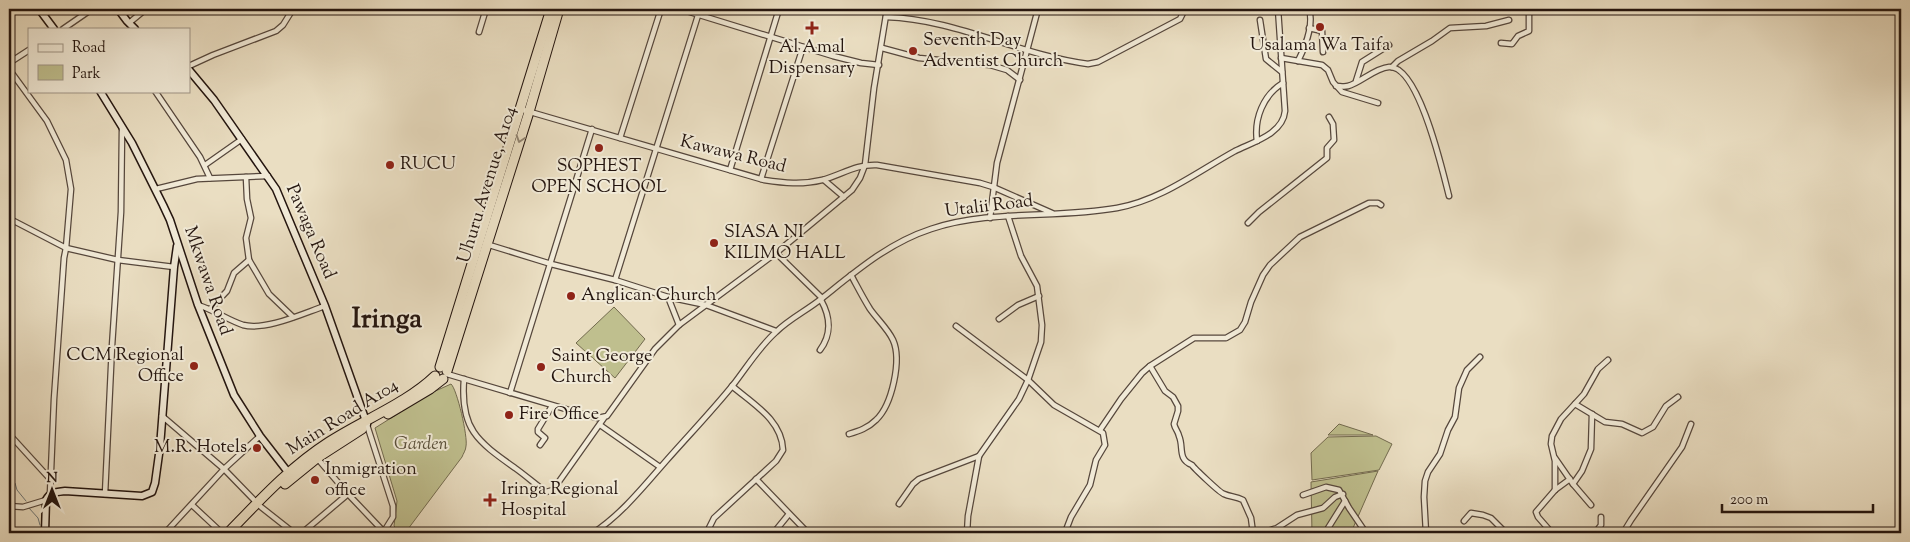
<svg xmlns="http://www.w3.org/2000/svg" width="1910" height="542" viewBox="0 0 1910 542" font-family="'Sorts Mill Goudy',serif">
<style>
.green{fill:#bfbf8e;stroke:#726a4e}
.lines{fill:none;stroke-linecap:round;stroke-linejoin:round}
.stream{stroke:#6d7778;stroke-width:1}
.street-casing{stroke:#56473c;stroke-width:7}
.secondary-casing{stroke:#24150f;stroke-width:9}
.highway-casing{stroke:#24150f;stroke-width:11}
.street{stroke:#f1ead7;stroke-width:4.5}
.secondary{stroke:#f1ead7;stroke-width:6}
.highway{stroke:#eadec2;stroke-width:9}
.oneway{stroke:#918471}
.poi-dot{fill:#8f2418;stroke:#f1ead7;stroke-width:2}
.labels{text-anchor:middle;dominant-baseline:central;stroke-width:4;stroke-linejoin:round;paint-order:stroke}
.poi-label{font-size:18px;fill:#24150f;stroke:#f1ead7;text-anchor:start}
.street-label{font-size:18px;fill:#24150f;stroke:#f1ead7}
.park-label{font-size:18px;font-style:italic;fill:#5a503b;stroke:#f1ead7}
.town-label{font-size:28px;font-weight:bold;fill:#24150f;stroke:#f1ead7}
</style>
<rect width="100%" height="100%" fill="#eadec2"/>
<filter id="stains"><feTurbulence type="fractalNoise" baseFrequency=".004" numOctaves="4"/><feColorMatrix values="0 0 0 0 .2 0 0 0 0 .09 0 0 0 0 .02 0 0 0 .5 -.17"/></filter>
<radialGradient id="worn" r=".72"><stop offset=".6" stop-color="#630" stop-opacity="0"/><stop offset="1" stop-color="#630" stop-opacity=".3"/></radialGradient>
<g class="green">
<path d="M614,307L645,339L615,378L576,343Z"/>
<path d="M451,384C457,389 468,437 466,446C466,450 463,454 462,457L405,533H400L394,526L397,501L375,428L431,393Z"/>
<path d="M1339,424L1373,435H1328Z"/>
<path d="M1376,436L1392,444L1379,470L1312,480L1311,453L1328,437Z"/>
<path d="M1378,471L1353,528L1340,533H1312L1311,482Z"/>
</g>
<g class="lines">
<g class="stream">
<path d="M9,478L10,480L15,483L17,490L26,501"/>
<path d="M29,508L38,518L40,525"/>
</g>
<defs>
<g id="street">
<path d="M680,9L833,56L861,63L879,65"/>
<path d="M886,17C956,19 1019,55 1088,64L1098,62L1180,19L1185,9"/>
<path d="M1260,20L1266,59L1282,72"/>
<path d="M129,23L146,9"/>
<path d="M1309,28L1322,31L1323,52"/>
<path d="M63,29L92,9"/>
<path d="M479,32L486,9"/>
<path d="M1501,43L1512,44L1518,36L1529,31V9"/>
<path d="M882,48L919,58L990,65L1007,70L1020,80"/>
<path d="M1281,58L1322,65L1328,70L1333,82L1342,92L1378,103"/>
<path d="M1298,61C1305,47 1314,25 1309,9"/>
<path d="M9,63L29,50"/>
<path d="M189,66L213,55L276,31L283,25L293,9"/>
<path d="M1392,67L1398,61L1432,41L1450,28L1486,26L1509,20"/>
<path d="M9,69L47,121L66,160L71,189L66,248L64,258L54,399L50,494"/>
<path d="M1356,81L1362,62L1389,45"/>
<path d="M1336,86C1340,86 1344,87 1348,86C1360,83 1375,68 1389,67C1419,65 1443,173 1449,196"/>
<path d="M155,91L200,157L210,178"/>
<path d="M520,109L764,180C784,183 802,185 822,180C841,175 856,164 877,165L980,183L993,187L1052,213"/>
<path d="M620,138L661,9"/>
<path d="M1257,141C1254,119 1263,95 1283,83"/>
<path d="M205,165L242,139"/>
<path d="M730,170L779,9"/>
<path d="M246,177L247,199L251,218L246,238L249,260L269,294L293,317"/>
<path d="M761,179L803,47"/>
<path d="M9,180L11,190L9,239"/>
<path d="M824,180L844,197"/>
<path d="M156,189L197,179L268,176"/>
<path d="M990,218L997,163L1038,9"/>
<path d="M10,219L66,248L118,260L174,267"/>
<path d="M1248,223L1259,212L1327,158V148L1334,140L1333,124L1329,117"/>
<path d="M486,244L551,264L615,280L668,297L706,305L776,331"/>
<path d="M776,253L822,298"/>
<path d="M615,280L700,9"/>
<path d="M668,297L679,325"/>
<path d="M198,305C214,310 228,320 243,325C266,331 304,313 325,306"/>
<path d="M210,309L227,291L234,273L249,260"/>
<path d="M999,319L1018,305L1039,296"/>
<path d="M956,326L1028,380L1054,405L1103,433L1105,445L1096,460L1090,485L1071,517L1066,530L1062,533"/>
<path d="M820,350C832,334 830,316 821,300"/>
<path d="M1150,366L1165,391L1173,397L1178,406V411L1174,424C1175,429 1178,431 1179,436C1184,447 1177,459 1192,465C1194,468 1220,493 1224,494C1230,497 1236,496 1243,500L1251,518L1253,533"/>
<path d="M447,374L586,415L598,418L607,416L655,349L679,325L776,253L852,190L860,178L865,165L874,88L887,9"/>
<path d="M464,379C460,429 477,441 515,468C525,475 535,484 546,492L553,490L604,418"/>
<path d="M510,393L592,129"/>
<path d="M1575,404L1605,422L1622,424L1642,433L1653,427L1666,406L1678,397"/>
<path d="M162,416L224,469L257,503"/>
<path d="M367,425L393,506V517L383,533"/>
<path d="M600,425L660,467"/>
<path d="M1100,430L1121,399L1142,373L1150,366L1194,338H1226L1240,330L1245,322L1251,302L1263,275L1270,265L1300,237L1369,203H1378L1381,205"/>
<path d="M9,434L50,479"/>
<path d="M849,434C859,431 868,428 876,420C892,405 902,360 893,340C888,329 877,319 870,309C863,298 857,286 851,275"/>
<path d="M540,445L545,438L538,432V429L552,406"/>
<path d="M317,458L348,494L385,533"/>
<path d="M1555,458L1573,484L1591,505"/>
<path d="M756,479L808,533"/>
<path d="M1573,484L1582,471L1591,449L1592,414"/>
<path d="M1555,490V461L1551,444L1552,436L1561,419L1584,394L1598,369L1608,360"/>
<path d="M105,494L112,346L121,212L122,129"/>
<path d="M1303,495L1326,487L1339,490L1349,508L1366,533"/>
<path d="M899,504L913,484L919,479L979,456"/>
<path d="M192,505L222,533"/>
<path d="M9,506L23,507L46,500"/>
<path d="M261,507L294,533"/>
<path d="M1464,521L1471,513L1483,515L1491,518L1506,533"/>
<path d="M709,528L714,518L776,461L783,450C782,420 753,404 732,386"/>
<path d="M776,530L789,514"/>
<path d="M165,533L224,469L260,436"/>
<path d="M302,533L348,494"/>
<path d="M593,533C621,515 644,486 666,461C688,436 712,411 733,385C747,367 759,347 776,332C789,319 806,311 821,299C855,272 888,243 931,229C991,209 1056,219 1117,208C1161,200 1197,172 1235,151C1253,142 1283,134 1285,111L1278,9"/>
<path d="M819,533L824,531"/>
<path d="M967,533L968,516L979,456L1019,399L1028,380L1041,342L1042,325L1037,286L1021,256L1008,216"/>
<path d="M1261,533L1277,528L1297,515L1323,508L1335,497L1343,494"/>
<path d="M1325,533L1345,501"/>
<path d="M1426,533L1424,497L1425,481L1428,472L1440,454L1448,430L1455,417L1459,388L1467,370L1480,357"/>
<path d="M1552,533L1538,517L1536,512L1555,490L1570,479"/>
<path d="M1595,533L1601,525V517"/>
<path d="M1623,533L1631,520L1682,447L1691,424"/>
</g>
<g id="secondary">
<path d="M39,9L54,29"/>
<path d="M118,9L127,21L135,29"/>
<path d="M189,70L214,100L276,189L325,306L367,424"/>
<path d="M100,91L132,143L163,205L170,220L198,305L234,395L260,436L291,476"/>
<path d="M45,533L46,500C50,492 56,492 65,491L142,496L152,492L155,483L160,447L174,267L177,246"/>
</g>
<g id="highway">
<path d="M440,367L551,9"/>
<path d="M447,371L529,112L559,9"/>
<path d="M388,414L430,389L443,379"/>
<path d="M285,484L317,458L362,429"/>
<path d="M228,533C260,500 290,467 329,442C363,420 407,403 435,376"/>
</g>
</defs>
<use href="#street" class="street-casing"/>
<use href="#secondary" class="secondary-casing"/>
<use href="#highway" class="highway-casing"/>
<use href="#street" class="street"/>
<use href="#secondary" class="secondary"/>
<use href="#highway" class="highway"/>
</g>
<defs><path id="oneway-chevron" d="M-2-3.5L2.5 0L-2 3.5" fill="none" stroke-width="1.6" stroke-linecap="round" stroke-linejoin="round" transform="scale(1.25)"/></defs>
<use class="oneway" href="#oneway-chevron" transform="translate(520 139) rotate(108)"/>
<g class="poi-dot">
<circle cx="1320" cy="27" r="5"/>
<path d="M809.5 20.5h5v5h5v5h-5v5h-5v-5h-5v-5h5z"/>
<circle cx="913" cy="51" r="5"/>
<circle cx="599" cy="148" r="5"/>
<circle cx="390" cy="165" r="5"/>
<circle cx="714" cy="243" r="5"/>
<circle cx="571" cy="296" r="5"/>
<circle cx="194" cy="366" r="5"/>
<circle cx="541" cy="367" r="5"/>
<circle cx="509" cy="415" r="5"/>
<circle cx="257" cy="448" r="5"/>
<circle cx="315" cy="480" r="5"/>
<path d="M487.5 492.5h5v5h5v5h-5v5h-5v-5h-5v-5h5z"/>
</g>
<g class="labels">
<g class="poi-label">
<text x="923" y="41">Seventh Day<tspan x="923" dy="21">Adventist Church</tspan></text>
<text x="1320" y="46" text-anchor="middle">Usalama Wa Taifa</text>
<text x="812" y="48" text-anchor="middle">Al Amal<tspan x="812" dy="21">Dispensary</tspan></text>
<text x="400" y="165">RUCU</text>
<text x="599" y="167" text-anchor="middle">SOPHEST<tspan x="599" dy="21">OPEN SCHOOL</tspan></text>
<text x="724" y="233">SIASA NI<tspan x="724" dy="21">KILIMO HALL</tspan></text>
<text x="581" y="296">Anglican Church</text>
<text x="184" y="356" text-anchor="end">CCM Regional<tspan x="184" dy="21">Office</tspan></text>
<text x="551" y="357">Saint George<tspan x="551" dy="21">Church</tspan></text>
<text x="519" y="415">Fire Office</text>
<text x="247" y="448" text-anchor="end">M.R. Hotels</text>
<text x="325" y="470">Inmigration<tspan x="325" dy="21">office</tspan></text>
<text x="501" y="490">Iringa Regional<tspan x="501" dy="21">Hospital</tspan></text>
</g>
<g class="street-label">
<text transform="translate(733 155) rotate(14)">Kawawa Road</text>
<text transform="translate(488 185) rotate(-73)">Uhuru Avenue, A104</text>
<text transform="translate(989 207) rotate(-7)">Utalii Road</text>
<text transform="translate(310 232) rotate(67)">Pawaga Road</text>
<text transform="translate(207 281) rotate(71)">Mkwawa Road</text>
<text transform="translate(343 418) rotate(-32)">Main Road A104</text>
</g>
<g class="park-label">
<text x="421" y="445">Garden</text>
</g>
<g class="town-label">
<text x="387" y="320">Iringa</text>
</g>
</g>
<rect width="1910" height="542" fill="none" stroke="#eadec2" stroke-width="30"/>
<rect x="10" y="10" width="1890" height="522" fill="none" stroke="#24150f" stroke-width="2.5"/>
<rect x="15" y="15" width="1880" height="512" fill="none" stroke="#24150f"/>
<rect x="28" y="28" width="162" height="65" fill="#f1ead7" stroke="#9f9587"/>
<rect x="38" y="44" width="25" height="8" fill="#f1ead7" stroke="#9f9587"/>
<text x="72" y="52" font-size="15" fill="#24150f">Road</text>
<rect x="38" y="65" width="25" height="15" fill="#bfbf8e" stroke="#9f9587"/>
<text x="72" y="78" font-size="15" fill="#24150f">Park</text>
<g transform="translate(52 490)" stroke="#f1ead7" stroke-width="4" paint-order="stroke">
<path d="M0-4L9 19L0 12L-9 19Z" fill="#24150f"/>
<text y="-8" font-size="14" font-weight="bold" text-anchor="middle" fill="#24150f">N</text>
</g>
<path d="M1722 504v8h151v-8" fill="none" stroke="#24150f" stroke-width="2.5"/>
<text x="1730" y="504" font-size="15" fill="#24150f" stroke="#f1ead7" stroke-width="4" paint-order="stroke">200 m</text>
<rect width="100%" height="100%" filter="url(#stains)"/>
<rect width="100%" height="100%" fill="url(#worn)"/>
</svg>
